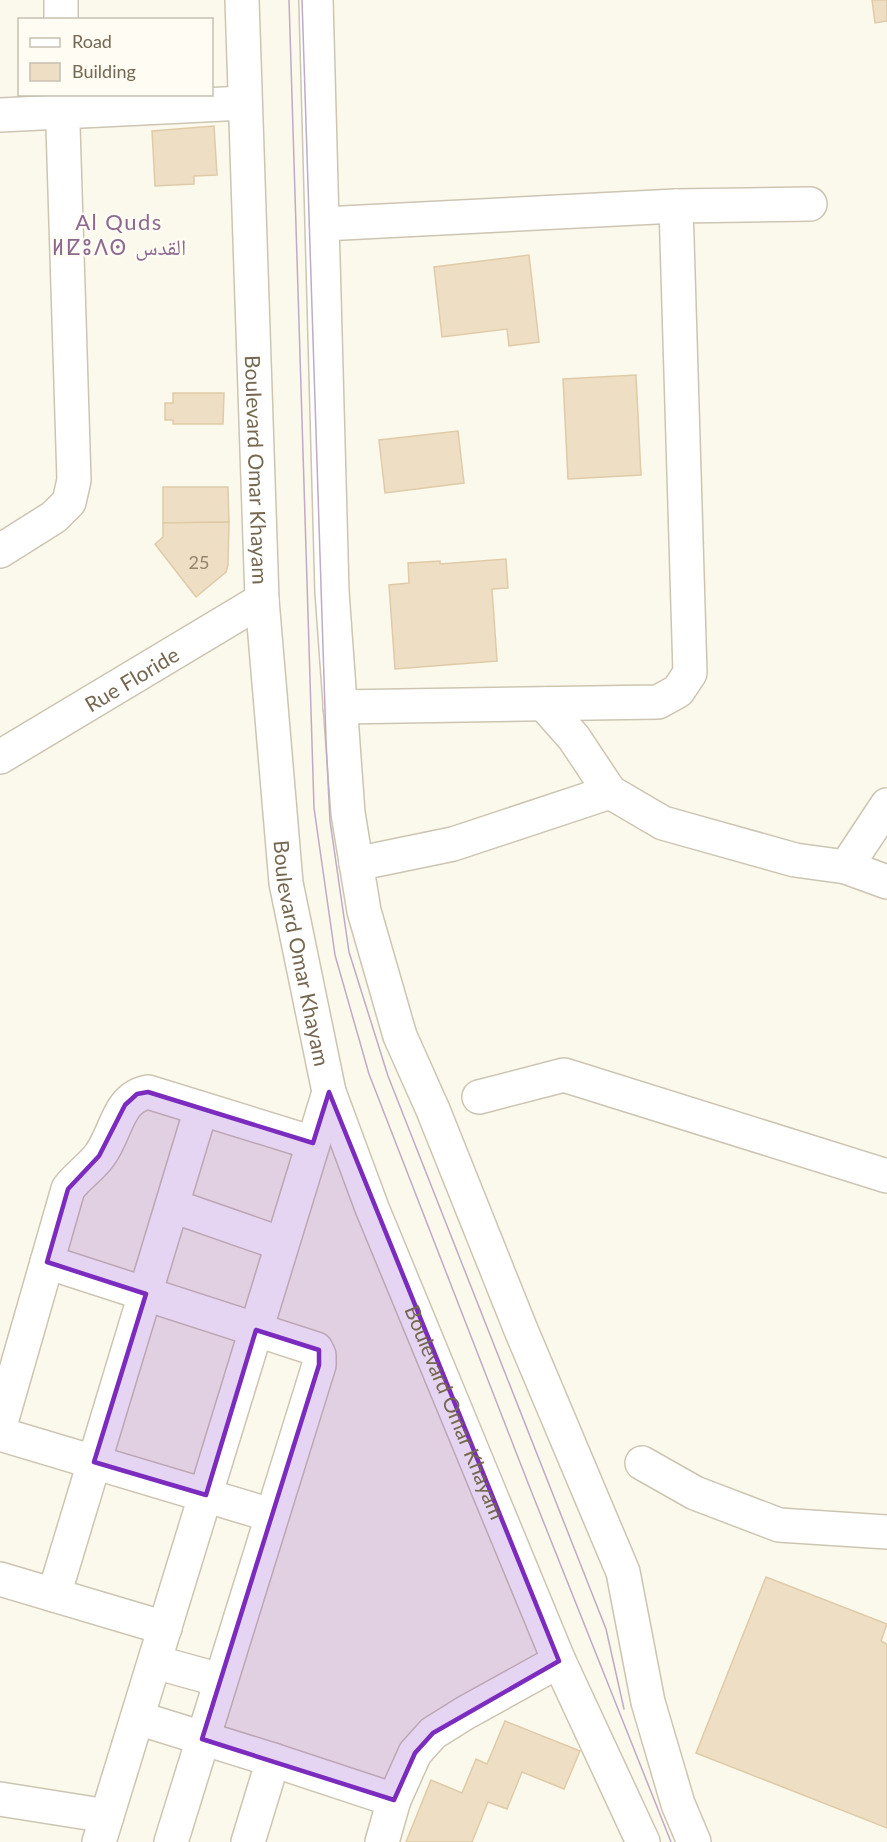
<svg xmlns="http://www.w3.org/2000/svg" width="887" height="1842" viewBox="0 0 887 1842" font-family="Lato,'Noto Naskh Arabic','Noto Sans Tifinagh',sans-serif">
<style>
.building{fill:#eddec4;stroke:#e0cba8;stroke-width:1.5}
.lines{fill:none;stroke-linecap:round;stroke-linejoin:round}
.minor-casing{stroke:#cdc5b2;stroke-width:36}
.minor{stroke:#fff;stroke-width:33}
.tram{stroke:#c0aac6;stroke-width:1.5}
.marked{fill:#7b2cbf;fill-opacity:0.2;stroke:#7b2cbf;stroke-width:4.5;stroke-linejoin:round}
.labels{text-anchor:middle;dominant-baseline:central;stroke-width:4.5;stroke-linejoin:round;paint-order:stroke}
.number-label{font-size:18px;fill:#93856d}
.street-label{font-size:21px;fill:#756750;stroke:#fefcf3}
.neighbourhood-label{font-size:22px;letter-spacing:1.5px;fill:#8d6890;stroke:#fefcf3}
</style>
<rect width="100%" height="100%" fill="#fbf9ec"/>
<g class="building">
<path d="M872,0H887V21L875,23Z"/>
<path d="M214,126L217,175L194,176V184L155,186L152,131Z"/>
<path d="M529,255L539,342L509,346L507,329L442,337L434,267Z"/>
<path d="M636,375L641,475L568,479L563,379Z"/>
<path d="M173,393H224L223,424H173V420H165V403H173Z"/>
<path d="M458,431L464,483L385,493L379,440Z"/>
<path d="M163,487H228L229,522L163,523Z"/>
<path d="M229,522L228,565L226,572L196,597L155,544L163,537V523Z"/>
<path d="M506,559L508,588L492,589L497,661L395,669L389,585L409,583L408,563L440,561V564Z"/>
<path d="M766,1577L887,1624L881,1641L887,1644V1828L696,1753Z"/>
<path d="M505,1721L580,1751L564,1789L522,1772L507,1809L488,1802L472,1842H406L431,1780L462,1793L476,1759L487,1764Z"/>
</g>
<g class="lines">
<defs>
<g id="minor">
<path d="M61,0V20"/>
<path id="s1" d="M242,0L262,600L286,883L329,1092L372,1208L559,1661L643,1842"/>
<path d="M316,0L332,592L348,813L364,911L400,1036L433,1110L521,1330L623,1572L648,1702L678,1804L694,1842"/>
<path d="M0,115L244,103"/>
<path d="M323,224L676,206L810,204"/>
<path d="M0,551L54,517L69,502L74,480L62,94"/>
<path d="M544,704L574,738L610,792L663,823L795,860L846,867L887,882"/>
<path d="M340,707L658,702L678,691L690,673L676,206"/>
<path id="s2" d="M0,757L262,600"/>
<path d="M356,864L453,844L610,792"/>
<path d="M846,867L887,805"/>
<path d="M479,1097L564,1075L887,1176"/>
<path d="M173,1206L282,1244"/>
<path d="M47,1262L316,1349L319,1355V1365L171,1842"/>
<path d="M0,1426L68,1189C77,1176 91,1168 100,1155C117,1132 117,1098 148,1092L313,1143"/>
<path d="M0,1434L271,1515"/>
<path d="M642,1463L695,1493L779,1525L887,1532"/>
<path d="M0,1579L165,1628"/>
<path d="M54,1595L201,1109"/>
<path d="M155,1662L220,1680"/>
<path d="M138,1718L273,1760L394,1800"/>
<path d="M0,1799L107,1816"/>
<path d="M99,1842L329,1092"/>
<path d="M248,1842L273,1760"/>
<path d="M382,1842L394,1800L415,1753L433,1733L465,1713L559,1661"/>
</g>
</defs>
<use href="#minor" class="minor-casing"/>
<use href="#minor" class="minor"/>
<g class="tram">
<path d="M289,0L314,808L335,955L369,1074L528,1483L671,1842"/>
<path d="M302,0L326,740L330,821L349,952L388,1076L606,1629L624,1709"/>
</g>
</g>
<path class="marked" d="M148,1092L313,1143L329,1092L559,1661L433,1733L415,1753L394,1800L202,1739L319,1365V1350L256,1330L206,1495L94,1462L146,1294L47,1262L68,1189L99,1156L125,1105L137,1094Z"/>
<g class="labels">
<g class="number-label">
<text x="199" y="562">25</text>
</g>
<g class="street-label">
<text stroke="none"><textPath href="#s1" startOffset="470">Boulevard Omar Khayam</textPath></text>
<text stroke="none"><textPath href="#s2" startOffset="153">Rue Floride</textPath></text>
<text stroke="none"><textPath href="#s1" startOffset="956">Boulevard Omar Khayam</textPath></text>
<text stroke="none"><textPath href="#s1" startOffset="1442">Boulevard Omar Khayam</textPath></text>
</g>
<g class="neighbourhood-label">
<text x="119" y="221">Al Quds<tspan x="119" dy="25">ⵍⵇⵓⴷⵙ القدس</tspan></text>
</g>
</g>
<rect x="18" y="18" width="195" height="78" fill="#fefcf3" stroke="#c7c0b2" stroke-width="1.5"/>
<rect x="30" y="38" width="30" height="9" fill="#ffffff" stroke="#c7c0b2" stroke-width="1.5"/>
<text x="72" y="48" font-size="18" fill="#756750">Road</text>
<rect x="30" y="63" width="30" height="18" fill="#eddec4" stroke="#c7c0b2" stroke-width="1.5"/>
<text x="72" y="78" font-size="18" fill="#756750">Building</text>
</svg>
